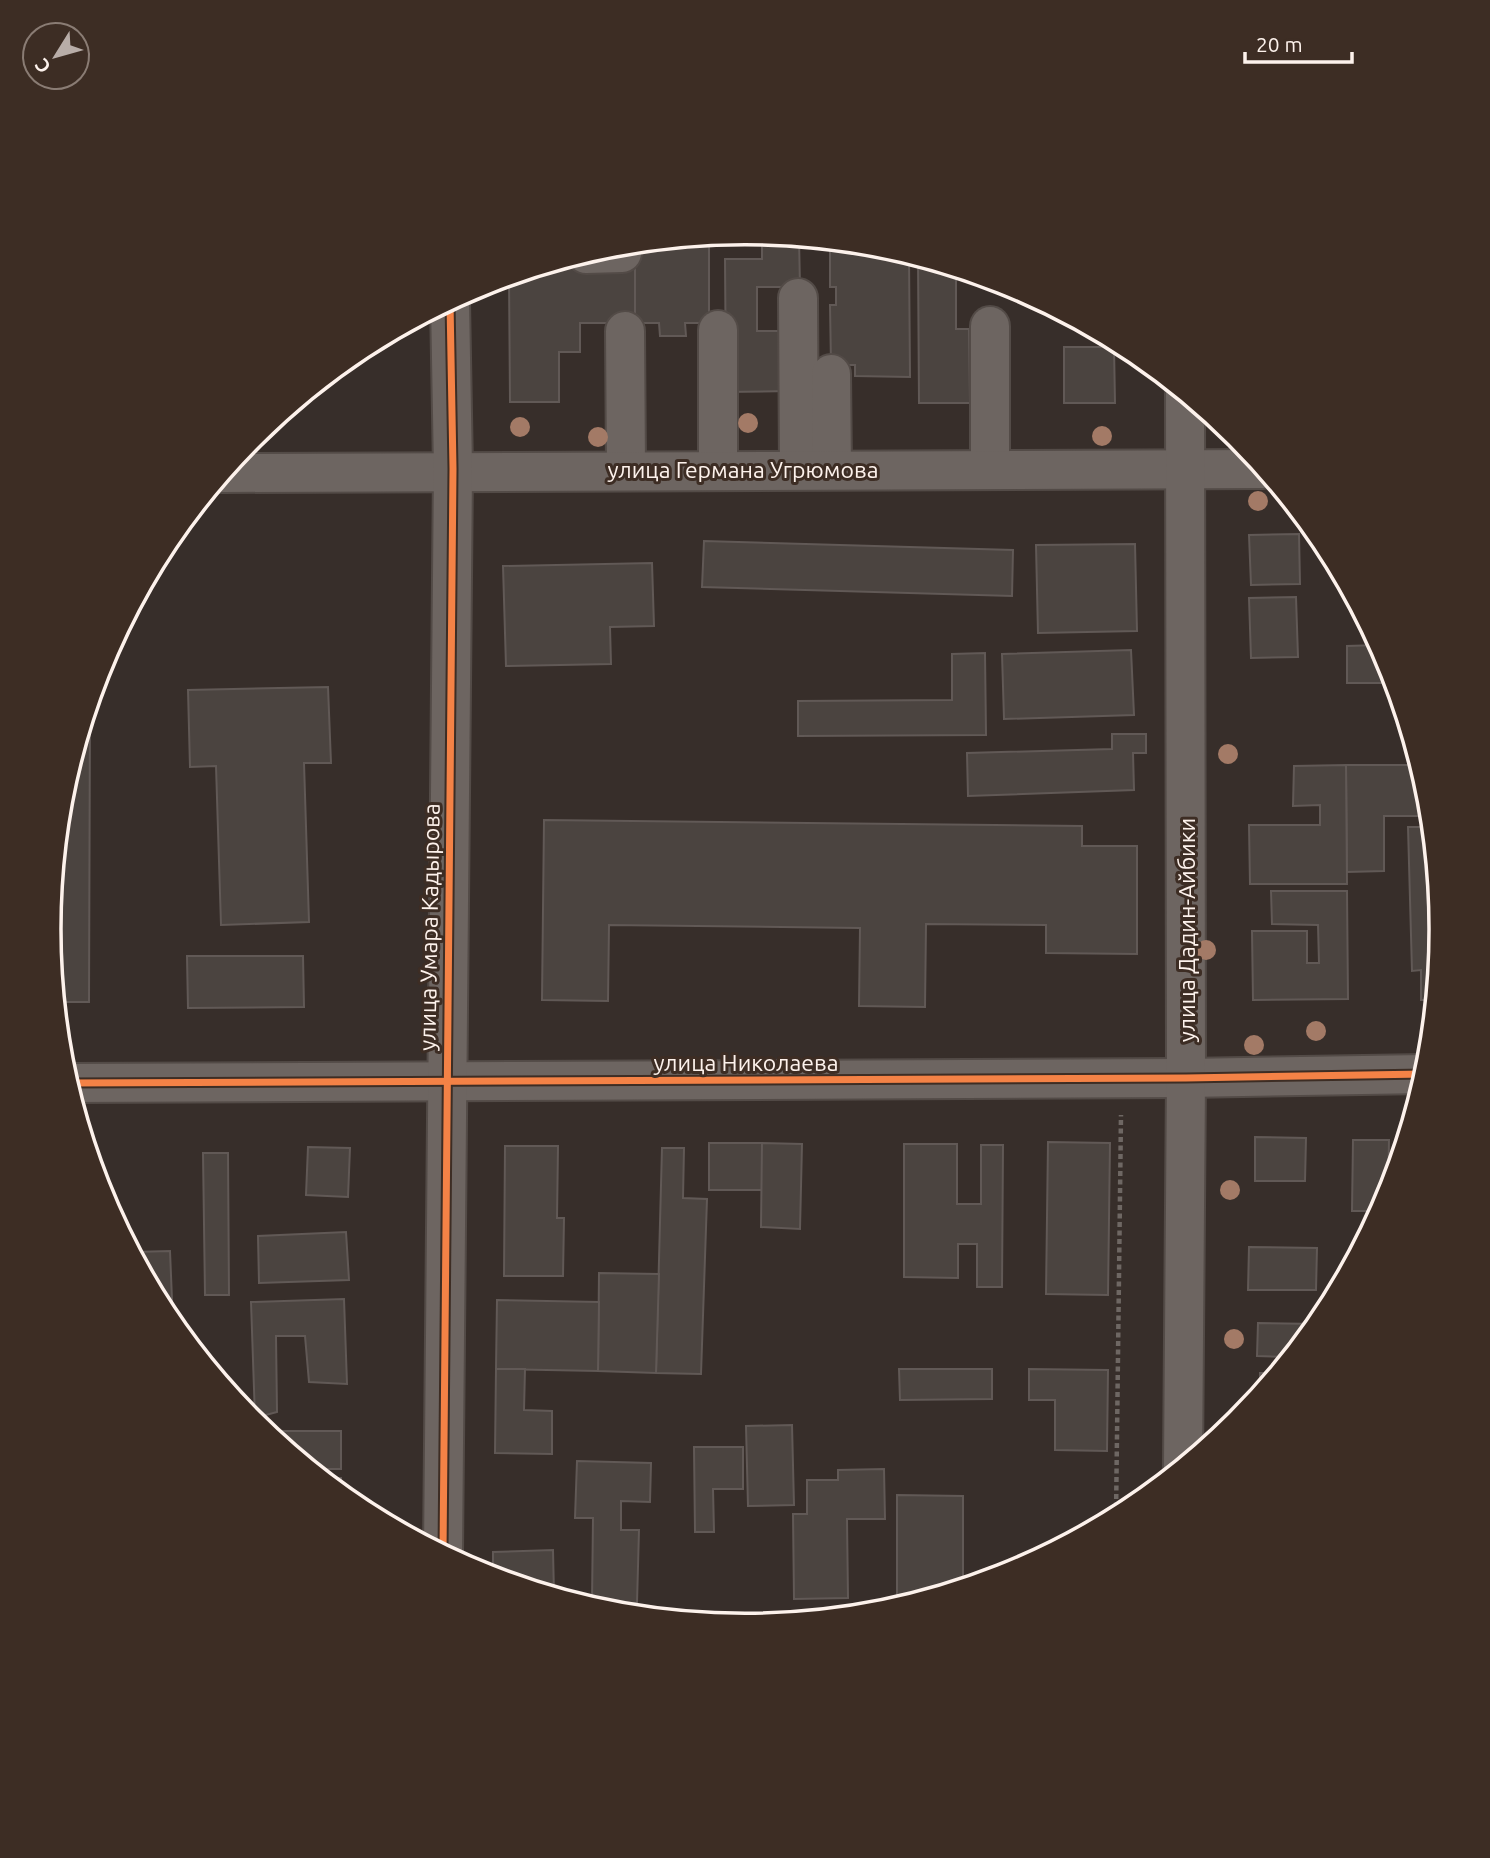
<svg xmlns="http://www.w3.org/2000/svg" width="1490" height="1858" viewBox="0 0 1490 1858" font-family="Ubuntu,sans-serif">
<style>
.building{fill:#4b4440;stroke:#615956;stroke-width:2}
.lines{fill:none;stroke-linecap:round;stroke-linejoin:round}
.minor-casing{stroke:#534b47;stroke-width:42}
.path{stroke:#6e6763;stroke-width:4.5;stroke-dasharray:5 3.5;stroke-linecap:butt}
.minor{stroke:#6d6561;stroke-width:38}
.cycleway-casing{stroke:#3d2d24;stroke-width:11}
.cycleway{stroke:#f48246;stroke-width:7}
.tree{fill:#a37a66}
.labels{text-anchor:middle;dominant-baseline:central;stroke-width:6;stroke-linejoin:round;paint-order:stroke}
.street-label{font-size:23px;fill:#fdf2ec;stroke:#3d2d24}
.rim{fill:none;stroke:#fdf2ec;stroke-width:3.5}
</style>
<rect width="100%" height="100%" fill="#372e2a"/>
<g class="building">
<path d="M762,235L799,238L800,287H757V331H790L791,391L726,392L725,259H762Z"/>
<path d="M682,239H709V323H685L686,336H660L659,323H635V244Z"/>
<path d="M830,241L881,246L909,255L910,377L855,376V365H831L830,305H836V287H830Z"/>
<path d="M918,258L956,269V329H969L970,403H919Z"/>
<path d="M539,268H635V323H580V352H559V402H510L509,277Z"/>
<path d="M1064,347H1114L1115,403H1064Z"/>
<path d="M1299,534L1300,584L1251,585L1249,535Z"/>
<path d="M704,541L1013,550L1012,596L702,587Z"/>
<path d="M1135,544L1137,631L1038,633L1036,545Z"/>
<path d="M652,563L654,626L610,627L611,664L506,666L503,566Z"/>
<path d="M1296,597L1298,657L1251,658L1249,598Z"/>
<path d="M1379,645L1394,683H1347V646Z"/>
<path d="M1131,650L1134,715L1004,719L1002,654Z"/>
<path d="M985,653L986,735L798,736V701L952,700V654Z"/>
<path d="M328,687L331,763H304L309,922L221,925L216,766L190,767L188,690Z"/>
<path d="M90,703L89,1002H56L49,929L62,793Z"/>
<path d="M1112,734H1146V753H1133L1134,790L968,796L967,753L1112,749Z"/>
<path d="M1346,765H1419L1424,783L1425,816H1384V871L1347,872Z"/>
<path d="M1346,765L1347,884H1250L1249,825H1320V805L1293,806L1294,766Z"/>
<path d="M544,820L1082,826V846H1137V954L1046,953V925L926,924L925,1007L859,1006L860,928L609,925L608,1001L542,1000Z"/>
<path d="M1408,827H1431L1441,929L1434,1000H1421V970L1412,971Z"/>
<path d="M1271,891H1347L1348,999L1253,1000L1252,931H1307V963H1319L1318,925L1272,924Z"/>
<path d="M187,956H303L304,1007L188,1008Z"/>
<path d="M1255,1137L1306,1138L1305,1181H1255Z"/>
<path d="M1353,1140H1389L1388,1196L1380,1211H1352Z"/>
<path d="M1048,1142L1110,1143L1108,1295L1046,1294Z"/>
<path d="M709,1143H762L763,1190H709Z"/>
<path d="M762,1143L802,1144L800,1229L761,1227Z"/>
<path d="M904,1144H957V1204H981V1145H1003L1002,1287H977V1244H958V1278L904,1277Z"/>
<path d="M505,1146H558L557,1218H564L563,1276H504Z"/>
<path d="M308,1147L350,1148L348,1197L306,1195Z"/>
<path d="M662,1148H684L683,1198L707,1199L701,1374L656,1373Z"/>
<path d="M203,1153H228L229,1295H205Z"/>
<path d="M346,1232L349,1280L259,1283L258,1236Z"/>
<path d="M1249,1247L1317,1248L1316,1290H1248Z"/>
<path d="M170,1251L173,1324L133,1252Z"/>
<path d="M599,1273L659,1274L656,1373L598,1371Z"/>
<path d="M344,1299L347,1384L309,1382L305,1336H276L277,1412L255,1418L251,1302Z"/>
<path d="M497,1300L599,1302L598,1371L496,1369Z"/>
<path d="M1258,1323L1317,1324L1290,1357L1257,1356Z"/>
<path d="M496,1369H525L524,1410L552,1411V1454L495,1453Z"/>
<path d="M899,1369H992V1399L900,1400Z"/>
<path d="M1029,1369L1108,1370L1107,1451L1055,1450V1400H1029Z"/>
<path d="M1260,1373H1277L1260,1394Z"/>
<path d="M792,1425L794,1505L748,1506L746,1426Z"/>
<path d="M265,1431H341V1469H311Z"/>
<path d="M694,1447H743V1489H713L714,1532H695Z"/>
<path d="M577,1461L651,1463L650,1502L621,1501V1530H639L637,1603H592L593,1518H575Z"/>
<path d="M884,1469L885,1519H847L848,1598L794,1599L793,1514H807V1480H838V1470Z"/>
<path d="M341,1478L342,1494L323,1479Z"/>
<path d="M897,1495L963,1496V1587L930,1597L897,1596Z"/>
<path d="M1051,1541H1069L1051,1551Z"/>
<path d="M553,1550L554,1595L493,1576V1552Z"/>
</g>
<g class="lines">
<defs>
<g id="minor">
<path d="M586,254L622,253"/>
<path d="M798,298L799,469"/>
<path d="M990,326V469"/>
<path d="M718,330V469"/>
<path d="M625,331L626,469"/>
<path d="M831,374L832,469"/>
<path d="M223,473L1263,469"/>
<path d="M68,1083L1186,1078L1425,1074"/>
<path d="M1183,1466L1186,1078L1185,394"/>
<path d="M443,1553L453,469L450,302"/>
</g>
</defs>
<use href="#minor" class="minor-casing"/>
<path class="path" d="M1116,1516L1121,1115"/>
<use href="#minor" class="minor"/>
<defs>
<g id="cycleway">
<path d="M68,1083L1186,1078L1425,1074"/>
<path d="M443,1553L453,469L450,302"/>
</g>
</defs>
<use href="#cycleway" class="cycleway-casing"/>
<use href="#cycleway" class="cycleway"/>
</g>
<g class="tree">
<circle cx="748" cy="423" r="10"/>
<circle cx="520" cy="427" r="10"/>
<circle cx="1102" cy="436" r="10"/>
<circle cx="598" cy="437" r="10"/>
<circle cx="1258" cy="501" r="10"/>
<circle cx="1228" cy="754" r="10"/>
<circle cx="1206" cy="950" r="10"/>
<circle cx="1316" cy="1031" r="10"/>
<circle cx="1254" cy="1045" r="10"/>
<circle cx="1230" cy="1190" r="10"/>
<circle cx="1234" cy="1339" r="10"/>
</g>
<g class="labels">
<g class="street-label">
<text x="743" y="469">улица Германа Угрюмова</text>
<text transform="translate(429 927) rotate(-89)">улица Умара Кадырова</text>
<text transform="translate(1186 930) rotate(-90)">улица Дадин-Айбики</text>
<text x="746" y="1062">улица Николаева</text>
</g>
</g>
<path d="M0 0H1490V1858H0ZM61 929a684 684 0 1 1 1368 0a684 684 0 1 1-1368 0Z" fill="#3d2d24" fill-rule="evenodd"/>
<path class="rim" d="M61 929a684 684 0 1 1 1368 0a684 684 0 1 1-1368 0Z"/>
<g transform="translate(56 56) rotate(233)"><circle r="33" fill="#3d2d24" stroke="#8a7c74" stroke-width="2"/>
<path d="M0-5L12 26L0 18L-12 26Z" fill="#b8ada8"/>
<text y="-10" font-size="19" font-weight="bold" text-anchor="middle" fill="#fdf2ec">С</text>
</g>
<path d="M1245 52v10h107v-10" fill="none" stroke="#fdf2ec" stroke-width="3.5"/>
<text x="1256" y="52" font-size="21" fill="#fdf2ec" stroke="#3d2d24" stroke-width="5" paint-order="stroke">20 m</text>
</svg>
